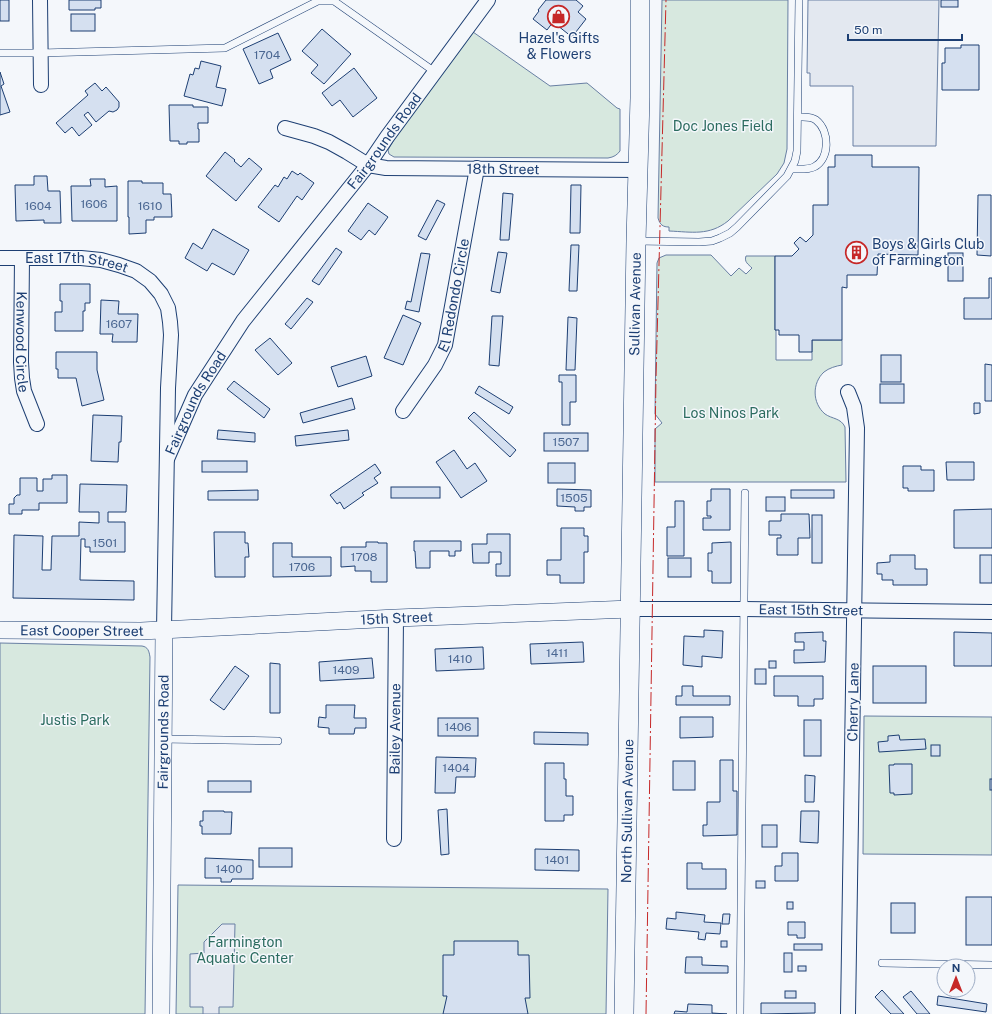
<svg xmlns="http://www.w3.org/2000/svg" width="992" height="1014" viewBox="0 0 992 1014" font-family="'Public Sans',sans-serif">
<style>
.green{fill:#d7e8df;stroke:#687fa3}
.parking{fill:#e3e8f0;stroke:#687fa3}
.building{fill:#d5e0f0;stroke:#1d3f73}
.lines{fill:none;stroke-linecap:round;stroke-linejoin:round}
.service-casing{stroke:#1d3f73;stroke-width:8}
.minor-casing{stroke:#1d3f73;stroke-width:16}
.tertiary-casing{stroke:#1d3f73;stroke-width:18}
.secondary-casing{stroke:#1d3f73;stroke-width:20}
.service{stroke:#f4f7fb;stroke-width:7}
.minor{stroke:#f4f7fb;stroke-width:14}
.tertiary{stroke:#f4f7fb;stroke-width:17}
.secondary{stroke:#f4f7fb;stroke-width:19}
.power{stroke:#c62828;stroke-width:1;stroke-dasharray:14 3 2 3;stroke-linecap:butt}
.labels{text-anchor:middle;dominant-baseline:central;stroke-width:3;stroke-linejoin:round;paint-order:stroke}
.number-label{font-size:12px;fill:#4b6792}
.poi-label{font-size:14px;fill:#1d3f73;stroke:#f4f7fb}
.park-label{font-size:14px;fill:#2c6c60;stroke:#f4f7fb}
.street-label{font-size:14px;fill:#1d3f73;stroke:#f4f7fb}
</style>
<rect width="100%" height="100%" fill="#f4f7fb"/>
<g class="green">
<path d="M662,0H788L787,149L784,163L777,174L728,221C709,236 692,232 669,231V227C663,227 660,225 658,218Z"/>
<path d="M473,32L550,86L587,83L617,108L620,109V151C617,155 614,157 608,158L394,157L389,154L388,150L395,138Z"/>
<path d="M666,255H711L731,276L739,268L746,274L752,268C748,264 744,262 746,256H775V330H776V360H812V340H842V365C836,366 829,368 824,372C812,383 812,403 825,414C832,419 841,418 845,427L846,482H655V429L662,423L655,414L657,263L659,258Z"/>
<path d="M0,643L142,646C148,647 149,651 150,657L145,1014H0Z"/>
<path d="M864,716L992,717V855L863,854Z"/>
<path d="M178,885L608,889L606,1014H176Z"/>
</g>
<g class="parking">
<path d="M808,0H939L936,146H853V86H810V73H807Z"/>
<path d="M222,924H235L233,1007H219V1014H203V1007H190V954L204,953V942Z"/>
</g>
<g class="building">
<rect x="0" y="0" width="9" height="21"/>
<path d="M69,0H101V8H95V10H69Z"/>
<path d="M546,0H576L583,6L578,12L586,19L572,37L553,22L547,30L533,19L539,11L538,10Z"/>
<rect x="941" y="0" width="17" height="7"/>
<rect x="71" y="14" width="24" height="17"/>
<path d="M322,29L351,54L324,84L311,73L318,65L302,51Z"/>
<path d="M278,33L291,60L270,70L273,78L259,84L243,49Z"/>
<path d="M961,45H979V90H942V63H945V48H961Z"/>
<path d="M201,61L221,66L216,87L226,89L222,106L184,96L190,74L193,75L195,68L199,69Z"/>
<path d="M354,68L377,98L353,117L340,100L332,106L322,93Z"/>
<path d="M0,72L4,84L1,86L10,112L0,115Z"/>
<path d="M95,83L102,91L106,87L119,102V107L117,110L113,112L109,111L96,122L88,112L84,115L92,125L79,136L72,127L65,133L56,123L88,95L85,91Z"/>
<path d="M169,105H193V107H208V123H198V129H199V142H187V144H179V141H170Z"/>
<path d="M225,152L235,160L234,161L241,167L249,158L262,169L236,201L206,176Z"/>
<path d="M835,155H872V167H919L918,255L878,254L877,275H847V288L842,287V340H812V352H799V335H779V330H775V256H792L799,249L794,243L800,237L806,242L813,235V205H828V167H835Z"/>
<path d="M292,171L298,175L300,173L314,183L302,200L297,196L279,222L258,207L275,185L278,187L284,177L287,179Z"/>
<path d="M34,176H47L48,191H60L61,223H44V220L16,221L15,185H34Z"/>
<path d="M90,179H105V187L117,186V221H72L71,186H91Z"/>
<path d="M128,181H142V183H163V194H171L172,217H154V220H146V233L129,234V217H128Z"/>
<path d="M571,185H581L580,233H570Z"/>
<path d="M503,193L513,194L509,240H500Z"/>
<path d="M978,195H991V256L977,255Z"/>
<path d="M437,200L445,204L426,240L418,236Z"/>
<path d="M368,203L388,217L375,235L369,230L361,240L348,231Z"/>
<path d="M213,229L249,250L234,275L212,263L207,271L185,258L193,243L202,249Z"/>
<path d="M571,245H579L577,291H569Z"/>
<path d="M336,248L342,252L319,285L312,281Z"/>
<path d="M498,252L507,253L500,293L491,291Z"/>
<path d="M421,253L430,254L419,312L405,309L407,301L411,302Z"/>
<rect x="948" y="253" width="15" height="28"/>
<path d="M989,278H992V319H964V298H989Z"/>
<path d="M60,284H90V303H85V311H83V331H55V312H62V301H60Z"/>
<path d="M307,298L313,302L291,329L285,324Z"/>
<path d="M101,300L119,301L118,314H138L137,342H112L113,334H100Z"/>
<path d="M403,315L421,323L403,365L384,358Z"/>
<path d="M492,316H503L499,366L489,365Z"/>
<path d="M568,317L577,318L575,370H566Z"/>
<path d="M270,338L292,363L278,375L255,350Z"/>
<path d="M56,352H97V370L104,400L82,406L76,378H58V369H56Z"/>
<rect x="881" y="355" width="20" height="27"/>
<path d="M366,356L372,376L338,387L331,367Z"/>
<path d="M985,364L992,365V401H985Z"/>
<path d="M559,375H576V402H570V425H562V382H559Z"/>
<path d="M234,381L270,409L264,418L227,389Z"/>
<rect x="880" y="384" width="24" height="19"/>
<path d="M479,386L513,407L509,414L475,393Z"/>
<path d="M352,398L355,409L303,423L300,413Z"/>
<path d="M974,403H980V413L974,414Z"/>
<path d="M474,412L516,450L510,457L468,418Z"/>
<path d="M93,415L122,416L121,442H119L118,462L91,461Z"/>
<path d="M218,430L255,433V442L217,439Z"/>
<path d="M348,430L349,440L296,446L295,436Z"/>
<rect x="544" y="433" width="44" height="18"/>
<path d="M454,450L467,469L475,463L487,481L461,498L436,462Z"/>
<rect x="202" y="461" width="45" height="11"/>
<path d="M946,462H974V480H947Z"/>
<rect x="548" y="463" width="27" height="20"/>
<path d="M375,464L381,473L374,478L378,483L362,493L364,495L344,509L340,502L337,504L330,495Z"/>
<path d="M903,466H921V470H934V491H908V488H903Z"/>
<path d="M52,475H67V503H39V510H22V514H9V504H14V498L17,495H20V478H37V491H43V479H52Z"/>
<path d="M80,484L127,485L126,512H108V522H125V552H90V547H85V539H81L80,580L134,581V600L13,598L14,535L43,536L42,570H51L52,536H79V522L99,523V512H79Z"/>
<rect x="391" y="487" width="49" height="11"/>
<path d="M557,489L591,490V507H584V511H575V507L557,506Z"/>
<path d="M711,489H730V530H703V518H711V516H707V501H711Z"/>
<path d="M258,490V500H208V491Z"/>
<rect x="791" y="490" width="43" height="8"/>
<rect x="766" y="497" width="19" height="14"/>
<path d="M675,501H684V556H667V527H675Z"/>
<path d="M992,509V548H954V510Z"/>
<path d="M781,514H809L810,538H798V555H777V538H781V535H769V521H781Z"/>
<rect x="812" y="515" width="10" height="48"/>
<path d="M561,528H584V536H588V552H584V583H560V575H547V560H561Z"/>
<path d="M214,532H245V543H248L249,557H245V577H215Z"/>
<path d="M487,534H510V576H496V564H501V552H489V563H473L472,544H487Z"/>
<path d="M414,541H461V551H455V556H449V551H430V568H416L415,551H414Z"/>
<path d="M366,542H378V543H387V582H371V571H355V566L341,567V547H366Z"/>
<path d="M731,542V583H712V571H708V553H712V543Z"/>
<path d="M273,543H292V557H331V576L273,577Z"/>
<path d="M890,555H915V569H927V585H893V580H882V574H877V563L890,562Z"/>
<rect x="980" y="555" width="12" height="28"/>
<rect x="668" y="558" width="23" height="19"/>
<path d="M704,630L723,631L722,658L702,656V667L683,665L684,636L704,637Z"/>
<path d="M823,632V641H826L825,662L794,663V650H804V642H795V633Z"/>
<path d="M954,632L992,633V666H954Z"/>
<path d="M583,642L584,662L531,664L530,644Z"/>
<path d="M483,647L484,669L436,671L435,649Z"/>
<path d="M372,658L374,678L320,681L319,662Z"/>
<rect x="769" y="661" width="7" height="7"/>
<path d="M270,663L280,664V713H270Z"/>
<path d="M235,666L249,676L224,710L210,700Z"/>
<rect x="873" y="666" width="53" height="37"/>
<rect x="755" y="669" width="11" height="15"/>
<path d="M774,676H823V699H814V706H798V696H774Z"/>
<path d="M682,686H693V696H730V705H676V696H682Z"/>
<path d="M326,705H355L354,718H366V728H355L354,734H329V728L318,727L319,717L326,718Z"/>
<path d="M680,717H713V737L680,738Z"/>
<rect x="438" y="718" width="40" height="18"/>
<rect x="804" y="720" width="17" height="36"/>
<path d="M534,732L588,733V745L534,744Z"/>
<path d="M899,735L900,740L925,739L926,749L879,752L878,742L888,741V736Z"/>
<rect x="931" y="745" width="9" height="11"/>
<path d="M436,757L476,758L475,777H456L455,793H435Z"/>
<path d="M720,760H733V791H737V835L703,836V825H707V802H720Z"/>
<rect x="673" y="761" width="22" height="29"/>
<path d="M545,763H564V779H566V796H573V815H564V821H545Z"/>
<path d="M894,764H912V794L894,795V793H890L889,765H894Z"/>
<path d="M805,775L815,776L814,802H805Z"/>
<rect x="990" y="779" width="2" height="11"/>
<rect x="208" y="781" width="43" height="11"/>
<path d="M447,809L449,854L441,855L438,810Z"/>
<path d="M203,811H224V812H232L231,834H202V826H200V821H203Z"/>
<path d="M801,811H819L818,843L800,842Z"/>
<rect x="762" y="825" width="15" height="22"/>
<rect x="259" y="848" width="33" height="19"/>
<path d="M535,849L579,850V871L535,870Z"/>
<path d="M782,853H798V881H775V866H782Z"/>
<path d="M205,858L253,860V879H232L231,882H221V878H205Z"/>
<path d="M687,863H702V869H726V889H687Z"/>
<rect x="756" y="881" width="9" height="7"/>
<rect x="966" y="897" width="26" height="48"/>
<rect x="787" y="902" width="6" height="7"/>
<rect x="891" y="903" width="24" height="30"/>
<path d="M676,912L705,915L704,922L721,923L720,934L706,933L705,940L698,939L699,932L666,929L667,918L676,919Z"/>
<path d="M723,914H730L729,924H722Z"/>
<path d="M788,922H805V938H797V935H788Z"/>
<path d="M454,941H518V955H529L530,998H525L528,1014H443L447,996H443V955H454Z"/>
<rect x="721" y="941" width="6" height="6"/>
<rect x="794" y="944" width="28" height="6"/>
<rect x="784" y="953" width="8" height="19"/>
<path d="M686,957H702V965L728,966V973H685Z"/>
<rect x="798" y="966" width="8" height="5"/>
<path d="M882,990L904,1014H891L875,997Z"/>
<rect x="785" y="991" width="11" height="7"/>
<path d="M911,991L930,1014H917L903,997Z"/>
<path d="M938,996L987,1004L986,1012L937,1005Z"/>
<path d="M761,1003H815V1013L761,1014Z"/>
<path d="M688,1004L712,1005V1013L727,1014H674L675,1011L687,1012Z"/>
</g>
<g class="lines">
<defs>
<g id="service">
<path d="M0,53H40L225,48L318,1H334L435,72"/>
<path d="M792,169C799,169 808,170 814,167C830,159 830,131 816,120C811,116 804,117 798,117"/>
<path d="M637,241L699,242L712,241L720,238L730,233L737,227L787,176L795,161L797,151L799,0"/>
<path d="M162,739L278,741"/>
<path d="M882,963L992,965"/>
<path d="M740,1014L745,493"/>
</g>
<g id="minor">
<path d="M40,0L41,85"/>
<path id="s1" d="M285,128L314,136L329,142L347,152L368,165L386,168L638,170"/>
<path id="s2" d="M0,258H81L101,260L119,265L136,271L150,281L161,294L168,308L170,322L171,335L168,388L164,630"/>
<path id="s3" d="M22,258L21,362L22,378L24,391L37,424"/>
<path d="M848,392L854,407L857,428L848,1014"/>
<path id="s4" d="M403,411L435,365L445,345L477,168"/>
<path id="s5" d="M167,459L195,395L243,321L368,165L387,137L488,0"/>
<path id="s6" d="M631,609H744L992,612"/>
<path id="s7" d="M394,839L396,618"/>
</g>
<g id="tertiary">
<path id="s8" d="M0,630L141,631L396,618L631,609"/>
<path id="s9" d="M161,1014L164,630"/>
</g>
<g id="secondary">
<path id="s10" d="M624,1014L636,241L640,98V0"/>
</g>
</defs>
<use href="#service" class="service-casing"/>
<use href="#minor" class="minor-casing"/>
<use href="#tertiary" class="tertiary-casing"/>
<use href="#secondary" class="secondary-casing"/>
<use href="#service" class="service"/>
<use href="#minor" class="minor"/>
<use href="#tertiary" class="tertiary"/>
<use href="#secondary" class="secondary"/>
<path class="power" d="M646,1014L656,378L666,0"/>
</g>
<defs>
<symbol id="shop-ring" viewBox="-11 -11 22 22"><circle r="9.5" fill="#f4f7fb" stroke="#c62828" stroke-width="1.5"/><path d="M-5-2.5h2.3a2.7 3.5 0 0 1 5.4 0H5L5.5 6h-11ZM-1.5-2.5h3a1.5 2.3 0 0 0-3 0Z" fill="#c62828"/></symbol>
<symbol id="building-ring" viewBox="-11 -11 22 22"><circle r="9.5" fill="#f4f7fb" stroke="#c62828" stroke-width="1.5"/><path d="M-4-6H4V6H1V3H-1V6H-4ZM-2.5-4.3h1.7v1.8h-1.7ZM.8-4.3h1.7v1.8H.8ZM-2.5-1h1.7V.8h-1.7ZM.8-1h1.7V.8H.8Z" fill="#c62828"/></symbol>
</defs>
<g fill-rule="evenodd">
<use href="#shop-ring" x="546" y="4" width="25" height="25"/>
<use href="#building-ring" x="844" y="240" width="25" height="25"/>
</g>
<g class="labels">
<g class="number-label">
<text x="267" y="55">1704</text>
<text x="94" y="204">1606</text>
<text x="38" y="206">1604</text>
<text x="150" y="206">1610</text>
<text x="119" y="324">1607</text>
<text x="566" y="442">1507</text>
<text x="574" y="498">1505</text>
<text x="105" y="543">1501</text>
<text x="364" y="557">1708</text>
<text x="302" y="567">1706</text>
<text x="557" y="653">1411</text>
<text x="460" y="659">1410</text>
<text x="346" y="670">1409</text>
<text x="458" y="727">1406</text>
<text x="456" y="768">1404</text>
<text x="557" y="860">1401</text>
<text x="229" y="869">1400</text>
</g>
<g class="poi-label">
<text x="559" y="38">Hazel's Gifts<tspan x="559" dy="16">&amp; Flowers</tspan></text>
<text x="872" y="244" text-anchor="start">Boys &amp; Girls Club<tspan x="872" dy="16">of Farmington</tspan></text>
</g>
<g class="park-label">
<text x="723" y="126">Doc Jones Field</text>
<text x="731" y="413">Los Ninos Park</text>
<text x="75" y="720">Justis Park</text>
<text x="245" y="942">Farmington<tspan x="245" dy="16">Aquatic Center</tspan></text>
</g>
<g class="street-label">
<text stroke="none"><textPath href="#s5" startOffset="387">Fairgrounds Road</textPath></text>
<text stroke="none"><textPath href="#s1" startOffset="227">18th Street</textPath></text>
<text stroke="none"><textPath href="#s2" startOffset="77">East 17th Street</textPath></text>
<text stroke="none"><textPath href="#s4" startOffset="129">El Redondo Circle</textPath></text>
<text stroke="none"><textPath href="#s10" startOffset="710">Sullivan Avenue</textPath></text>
<text stroke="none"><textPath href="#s3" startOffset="84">Kenwood Circle</textPath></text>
<text stroke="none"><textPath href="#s5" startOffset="63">Fairgrounds Road</textPath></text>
<text stroke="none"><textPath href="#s6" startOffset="180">East 15th Street</textPath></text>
<text stroke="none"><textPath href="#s8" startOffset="397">15th Street</textPath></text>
<text stroke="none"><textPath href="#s8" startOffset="82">East Cooper Street</textPath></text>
<text transform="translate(853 702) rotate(-89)">Cherry Lane</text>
<text stroke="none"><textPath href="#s7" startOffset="110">Bailey Avenue</textPath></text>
<text stroke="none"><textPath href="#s9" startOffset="282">Fairgrounds Road</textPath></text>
<text stroke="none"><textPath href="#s10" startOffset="203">North Sullivan Avenue</textPath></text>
</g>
</g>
<g transform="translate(956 978)"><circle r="19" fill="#f4f7fb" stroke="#9eadc5"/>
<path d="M0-3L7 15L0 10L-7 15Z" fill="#c62828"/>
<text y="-6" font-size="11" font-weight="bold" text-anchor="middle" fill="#1d3f73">N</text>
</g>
<path d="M848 34v6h114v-6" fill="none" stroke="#1d3f73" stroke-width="2"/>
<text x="854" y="34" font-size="12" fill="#1d3f73" stroke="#f4f7fb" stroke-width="3" paint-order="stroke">50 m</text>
</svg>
